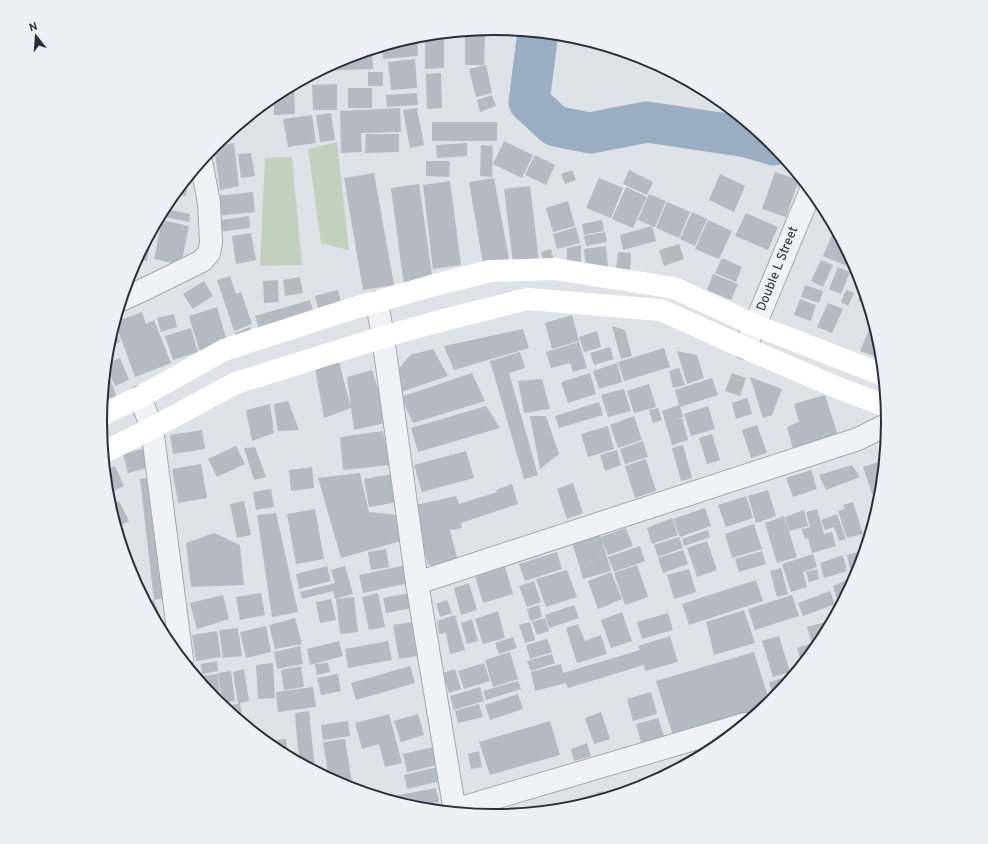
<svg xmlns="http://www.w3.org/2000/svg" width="988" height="844" viewBox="0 0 988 844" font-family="Overpass,sans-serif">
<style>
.green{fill:#c3cfbf}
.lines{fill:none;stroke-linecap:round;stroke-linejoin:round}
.river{stroke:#9badc3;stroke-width:41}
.building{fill:#b5bac2}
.street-casing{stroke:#a4a8af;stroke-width:24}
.street{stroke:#f0f1f5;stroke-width:22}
.secondary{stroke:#fff;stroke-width:22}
.labels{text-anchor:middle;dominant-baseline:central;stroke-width:3;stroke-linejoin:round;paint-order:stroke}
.street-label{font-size:13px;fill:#282e3b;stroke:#edeff4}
.rim{fill:none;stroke:#282e3b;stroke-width:2}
</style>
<rect width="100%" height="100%" fill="#dee1e6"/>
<g class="green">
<path d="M337,142L349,250L321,243L308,149Z"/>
<path d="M292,157L302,265L260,266L265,158Z"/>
</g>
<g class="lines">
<path class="river" d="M538,32L529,102L555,126L590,133L647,122L747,137L774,145"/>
</g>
<g class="building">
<path d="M444,33V68L425,69V35Z"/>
<path d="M465,35H485L484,65H465Z"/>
<path d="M417,36L418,56L383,59L382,46Z"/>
<path d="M372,49L373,69L318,71L343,58Z"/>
<path d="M415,59L417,88L391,90L388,62Z"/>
<path d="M486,65L492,93L476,97L469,69Z"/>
<rect x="368" y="72" width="15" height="14"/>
<path d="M441,73L442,108L427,109L426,74Z"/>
<path d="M294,84L295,114L274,115V95Z"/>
<path d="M337,84V110H313L312,85Z"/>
<rect x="348" y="88" width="24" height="20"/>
<path d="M417,93L418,105L387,107L386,95Z"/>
<path d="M492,95L496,106L480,112L477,100Z"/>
<path d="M400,108L401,132L361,133L362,152L341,153L340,111Z"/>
<path d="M417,108L424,145L410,148L403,110Z"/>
<path d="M331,113L335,140L320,142L316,115Z"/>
<path d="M312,115L316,143L288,147L283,119Z"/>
<rect x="432" y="122" width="65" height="19"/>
<path d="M366,134H399V152L365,153Z"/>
<path d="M504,141L533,155L522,178L493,164Z"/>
<path d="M234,143L239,186L220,190L214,147Z"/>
<path d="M467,143V156L437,158L436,145Z"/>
<path d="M481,145L493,146L492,177L480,176Z"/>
<path d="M251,153L255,176L241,178L238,154Z"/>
<path d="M535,155L555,165L546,185L525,175Z"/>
<path d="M426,161H450L449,177L426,176Z"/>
<path d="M572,170L576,180L565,184L561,174Z"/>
<path d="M629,170L653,182L647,195L623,184Z"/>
<path d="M775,172L799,180L786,217L762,209Z"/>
<path d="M374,173L394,285L363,290L344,178Z"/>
<path d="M720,174L745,186L734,212L709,200Z"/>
<path d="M188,177L186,196L174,194L181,185Z"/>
<path d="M494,178L509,259L483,264L469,182Z"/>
<path d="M599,178L623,188L611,218L586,208Z"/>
<path d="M450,181L461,265L433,269L423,185Z"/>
<path d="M419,184L433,282L404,286L391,188Z"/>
<path d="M530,186L539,260L513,263L504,189Z"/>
<path d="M626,187L647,197L633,228L612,219Z"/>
<path d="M253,192L255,212L218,216L216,196Z"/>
<path d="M649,194L666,201L655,227L638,220Z"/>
<path d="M568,201L575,226L553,232L546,208Z"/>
<path d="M667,202L690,212L679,238L656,228Z"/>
<path d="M166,209L190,214L189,222L164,217Z"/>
<path d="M162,211L159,231L152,230Z"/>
<path d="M692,212L707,219L695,246L680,239Z"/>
<path d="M746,213L778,227L768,250L735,236Z"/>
<path d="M249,216L250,228L217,232L215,221Z"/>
<path d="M162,220L189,226L181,265L154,259Z"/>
<path d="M602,220L604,231L584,235L582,224Z"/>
<path d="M708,220L732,231L719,259L695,249Z"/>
<path d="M652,226L656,241L623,250L620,235Z"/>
<path d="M576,227L580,243L557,249L553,234Z"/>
<path d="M835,228L857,270L823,256Z"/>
<path d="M605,232L607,242L586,246L584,236Z"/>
<path d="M251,233L256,260L236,264L232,236Z"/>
<path d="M147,239H151L147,261L136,259Z"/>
<path d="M679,244L684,259L664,266L659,250Z"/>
<path d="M581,245V264H567V248Z"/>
<path d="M606,246L608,267L586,269L584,249Z"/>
<path d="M551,249L554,260L544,263L541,252Z"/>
<path d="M618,252L631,253L630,270H616Z"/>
<path d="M722,258L742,267L736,282L715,273Z"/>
<path d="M821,260L833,265L823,287L811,281Z"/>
<path d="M838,267L850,272L841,294L829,289Z"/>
<path d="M713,274L738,284L731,300L707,290Z"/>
<path d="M230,276L236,294L241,292L252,324L234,331L217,280Z"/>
<path d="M300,277L303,293L285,296L283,280Z"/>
<path d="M278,280L279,302L264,303L263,281Z"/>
<path d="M204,281L213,296L193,309L183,294Z"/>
<path d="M805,285L823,291L819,303L801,297Z"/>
<path d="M863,288L868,304L858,301Z"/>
<path d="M338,290L343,309L320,315L315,296Z"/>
<path d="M846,290L854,293L848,306L841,302Z"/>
<path d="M800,299L816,305L811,321L794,315Z"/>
<path d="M310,300L315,317L260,333L255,316Z"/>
<path d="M828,303L843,309L832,333L817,327Z"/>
<path d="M217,307L229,348L201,356L189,316Z"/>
<path d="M142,312L146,324L154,320L171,363L135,377L115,322Z"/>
<path d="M174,314L177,327L161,332L157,318Z"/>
<path d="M572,315L579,341L552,349L545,323Z"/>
<path d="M873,321L880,345L881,353L879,358L860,351Z"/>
<path d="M612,326L625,330L632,356L621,359Z"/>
<path d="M113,327H114L120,342L109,346L108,343Z"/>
<path d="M250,327L254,338L239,344L235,333Z"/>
<path d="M191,328L198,352L173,360L165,336Z"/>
<path d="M523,329L529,348L454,370L444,346Z"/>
<path d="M597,331L601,347L584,352L579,337Z"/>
<path d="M579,342L587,368L573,372L570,363L551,368L546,352Z"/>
<path d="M610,347L614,359L594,365L590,353Z"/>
<path d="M664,348L670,367L624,381L618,362Z"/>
<path d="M107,349L112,359L106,362Z"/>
<path d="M433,349L448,376L401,392L399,369L410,355Z"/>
<path d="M677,351L697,355L704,378L687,384Z"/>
<path d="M520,352L525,368L509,373L538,475L524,479L490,361Z"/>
<path d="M120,358L129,380L115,386L106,364Z"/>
<path d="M339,362L351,408L347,377L372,370L389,422L354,430L351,408L324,418L315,368Z"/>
<path d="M617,363L622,382L599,389L593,371Z"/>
<path d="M679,368L685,385L673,388L669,371Z"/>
<path d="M107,371L120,405L101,412L105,372Z"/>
<path d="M472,373L485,401L413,423L401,397Z"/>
<path d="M590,373L596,394L568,403L561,382Z"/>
<path d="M732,373L746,378L740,396L725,391Z"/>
<path d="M750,377L782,389L772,415L763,418Z"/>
<path d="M712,378L718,395L680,407L683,417L671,421L682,418L688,440L672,445L662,411L679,405L675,390Z"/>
<path d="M542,379L550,409L524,413L518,381Z"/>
<path d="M649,384L656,407L634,413L627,391Z"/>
<path d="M624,389L631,411L608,417L601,395Z"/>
<path d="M825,395L838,435L793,449L787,427L799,422L794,404Z"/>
<path d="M747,398L752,414L736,419L732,403Z"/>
<path d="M288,401L299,430L278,431L276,420L274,404Z"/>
<path d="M599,402L603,415L559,428L555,416Z"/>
<path d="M270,404L274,433L252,441L246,410Z"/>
<path d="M486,406L500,428L418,452L411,428Z"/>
<path d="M708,406L715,429L691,436L684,414Z"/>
<path d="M658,408L662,420L653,423L649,410Z"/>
<path d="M530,416H546L559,454L540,469Z"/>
<path d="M634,416L642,440L618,448L610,425Z"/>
<path d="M757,425L767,453L751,458L742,430Z"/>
<path d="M608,426L614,449L588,457L581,434Z"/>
<path d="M202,430L205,449L173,454L170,435Z"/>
<path d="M383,431L390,465L343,470L340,437Z"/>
<path d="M712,434L720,460L707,464L699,438Z"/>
<path d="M643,441L648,457L625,464L620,449Z"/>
<path d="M683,445L692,478L681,481L672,448Z"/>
<path d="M236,446L245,464L217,477L208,459Z"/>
<path d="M149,447L154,466L128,473L123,454Z"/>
<path d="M255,447L266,477L254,480L244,448Z"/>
<path d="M617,450L621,465L605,471L600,455Z"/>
<path d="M466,451L474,478L422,492L414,465Z"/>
<path d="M646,459L656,491L635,498L625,466Z"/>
<path d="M884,460L881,490L872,494L863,467Z"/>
<path d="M201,464L207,498L178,503L172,469Z"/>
<path d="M852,465L860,477L826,490L819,475Z"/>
<path d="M115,466L124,486L107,494L105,471Z"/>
<path d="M312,467L314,488L291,491L289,470Z"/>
<path d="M811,470L817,489L793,497L786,478Z"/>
<path d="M360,473L369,512L398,515L401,541L341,558L318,478Z"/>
<path d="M393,474L398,502L369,507L364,479Z"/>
<path d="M157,477L172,597L154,600L140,479Z"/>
<path d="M573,483L583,513L567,519L557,489Z"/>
<path d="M512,484L518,504L461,523L462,528L450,530L459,565L442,570L428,564L421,538L416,505L456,496L459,504L497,492L496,490Z"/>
<path d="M271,489L274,507L256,510L253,492Z"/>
<path d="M768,490L776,516L756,523L748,496Z"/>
<path d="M881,493L880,499L878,508L874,496Z"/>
<path d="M746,496L753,518L726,527L718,505Z"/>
<path d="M119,501L129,521L116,528L110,506Z"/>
<path d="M244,501L251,535L237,538L230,504Z"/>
<path d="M853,502L863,534L847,538L838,511L845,509L843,505Z"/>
<path d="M705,508L711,526L680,537L673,519Z"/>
<path d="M315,509L324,559L296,564L287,514Z"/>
<path d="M817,509L824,534L832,532L836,546L812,553L808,538L805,539L802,529L810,527L806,512Z"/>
<path d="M804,510L808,526L789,531L785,517Z"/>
<path d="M276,513L298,612L272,617L257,515Z"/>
<path d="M837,514L846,539L839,541L834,527L825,530L821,520Z"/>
<path d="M784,516L797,557L777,563L765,523Z"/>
<path d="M672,518L678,535L652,544L647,528Z"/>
<path d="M754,524L762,549L732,558L725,534Z"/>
<path d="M626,528L633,546L608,555L602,540L607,557L579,565L572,543L600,535L601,537Z"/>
<path d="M708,530L710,537L684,546L682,539Z"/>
<path d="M214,533L240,545L244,585L191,587L186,543Z"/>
<path d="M679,537L683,548L658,557L654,545Z"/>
<path d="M707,541L717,570L697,577L687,548Z"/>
<path d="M640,546L645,561L614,572L608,557Z"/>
<path d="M386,549L389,567L371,570L368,552Z"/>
<path d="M683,550L688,564L663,573L658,558Z"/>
<path d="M865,550L860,567L850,569L847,555Z"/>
<path d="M762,551L766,564L739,572L735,559Z"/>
<path d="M557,552L562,569L525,581L519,564Z"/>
<path d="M813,554L817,567L803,572L807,587L791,592L782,564Z"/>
<path d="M843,555L847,571L824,578L820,563Z"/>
<path d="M607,557L611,571L583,579L579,565Z"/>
<path d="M504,563L513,594L483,603L474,572Z"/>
<path d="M406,565L409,583L363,593L359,575Z"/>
<path d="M637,565L648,597L625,605L614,573Z"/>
<path d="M327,566L331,581L299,589L296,574Z"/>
<path d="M345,566L353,594L335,599L333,591L302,599L300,592L335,583L331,570Z"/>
<path d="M781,568L788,594L777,597L770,571Z"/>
<path d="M689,569L696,592L674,599L667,575Z"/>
<path d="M817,569L819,579L809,582L806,572Z"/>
<path d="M567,570L577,597L546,607L536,579Z"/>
<path d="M611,572L622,599L598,609L588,581Z"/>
<path d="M756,580L763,601L689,625L682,604Z"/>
<path d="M847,580L850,589L839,607L833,586Z"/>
<path d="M534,581L541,602L527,607L519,586Z"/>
<path d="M469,583L477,610L461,615L454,588Z"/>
<path d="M830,591L835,604L803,616L798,603Z"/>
<path d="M261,593L265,615L240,620L236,597Z"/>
<path d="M378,593L385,627L369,630L362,597Z"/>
<path d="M410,593L412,608L386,613L383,598Z"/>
<path d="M223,595L229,619L197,629L190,603Z"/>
<path d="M792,595L799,616L755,630L748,609Z"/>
<path d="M354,597L358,632L340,634L336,599Z"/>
<path d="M331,599L336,620L320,623L316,602Z"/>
<path d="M154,600L166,632L162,633L146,603Z"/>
<path d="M447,600L452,613L440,617L436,604Z"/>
<path d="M539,605L542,617L530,621L527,609Z"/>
<path d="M574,605L579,618L549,628L545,615Z"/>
<path d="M744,610L755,643L714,655L706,622Z"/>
<path d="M498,611L505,638L483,644L475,619Z"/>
<path d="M622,612L632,641L611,648L601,620Z"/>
<path d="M668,613L673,630L642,639L637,622Z"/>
<path d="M455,615L465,650L450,654L446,633L439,634L437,621Z"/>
<path d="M295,618L302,644L275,649L269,625Z"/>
<path d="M545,618L549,631L537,635L532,622Z"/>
<path d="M472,619L478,641L467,644L461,623Z"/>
<path d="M412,622L418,656L399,659L393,625Z"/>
<path d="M530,622L535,640L525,643L519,625Z"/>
<path d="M826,622L828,628L821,641L807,659L801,661L797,648L812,643L807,627Z"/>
<path d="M578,624L585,641L601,635L607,654L577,663L566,628Z"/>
<path d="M266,626L271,652L246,658L240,632Z"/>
<path d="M238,628L242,656L223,658L219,630Z"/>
<path d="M217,631L221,657L196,661L192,635Z"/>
<path d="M670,636L678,662L645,671L644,665L568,688L566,683L535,691L531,672L561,664L563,673L640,650L638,646Z"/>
<path d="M779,636L790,672L773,677L762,641Z"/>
<path d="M513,637L517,648L499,654L495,643Z"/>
<path d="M547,639L552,652L530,659L526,645Z"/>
<path d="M339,641L343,656L310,665L307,649Z"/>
<path d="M388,641L392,660L348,668L345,649Z"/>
<path d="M300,646L303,664L277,669L274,652Z"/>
<path d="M510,652L518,679L493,687L485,660Z"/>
<path d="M754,652L770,703L763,709L673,736L656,681Z"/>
<path d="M552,654L555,663L531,671L527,661Z"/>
<path d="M217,661L218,671L202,674L201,664Z"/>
<path d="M273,663L275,698L258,699L256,665Z"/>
<path d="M328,663L330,672L317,675L315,664Z"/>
<path d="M484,663L490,681L464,689L458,671Z"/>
<path d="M301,666L304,687L284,690L281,670Z"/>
<path d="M410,666L415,683L356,700L351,683Z"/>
<path d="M244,669L249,701L240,703L243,723L222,706L238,704L233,672Z"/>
<path d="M455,669L461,689L449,693L443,673Z"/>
<path d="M231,671L235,701L222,703L218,673Z"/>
<path d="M218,674L220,698L214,699L198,679V676Z"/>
<path d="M338,674L341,691L321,695L317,678Z"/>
<path d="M792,675L793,676L781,690L772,693L769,682Z"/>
<path d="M518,681L521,689L486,700L483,691Z"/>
<path d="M313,687L316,707L278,712L276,692Z"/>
<path d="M480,687L484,701L454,710L450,696Z"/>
<path d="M651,692L657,714L633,721L627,699Z"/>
<path d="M518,694L523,709L490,720L485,705Z"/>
<path d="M479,704L483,717L458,723L455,711Z"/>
<path d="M309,711L315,771L300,763L297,739L295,713Z"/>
<path d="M601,712L610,739L594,744L585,718Z"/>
<path d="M389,714L402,763L385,767L379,744L362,749L355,723Z"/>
<path d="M418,714L424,735L401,742L394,721Z"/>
<path d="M658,718L667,745L644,753L636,724Z"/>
<path d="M348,721L350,736L323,740L321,725Z"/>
<path d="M550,721L560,755L490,775L479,742Z"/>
<path d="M286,739L288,756L275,749L270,746V741Z"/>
<path d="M345,739L353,789L343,786L329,779L323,742Z"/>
<path d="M587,743L591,756L574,761L571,749Z"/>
<path d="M433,747L437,765L407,772L403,754Z"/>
<path d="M479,751L482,767L471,769L468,754Z"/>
<path d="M438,767L441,781L407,789L404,775Z"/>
<path d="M661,776L662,777L653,782L652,779Z"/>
<path d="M638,785L639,788L627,791L626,788Z"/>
<path d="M436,788L439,802L412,807L383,798Z"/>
<path d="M603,791L605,798L598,800L596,793Z"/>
<path d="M594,794L596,801L586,804L584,797Z"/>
<path d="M439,803L441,811L414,808Z"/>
<path d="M562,805L563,809L551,810Z"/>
</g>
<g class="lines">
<defs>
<g id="street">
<path d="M121,300L145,289L202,261L209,253L211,242L209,203L201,161"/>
<path d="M377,302L383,337L417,583L455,812"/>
<path d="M745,348L755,325L811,190"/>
<path d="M140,397L152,428L182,660"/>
<path d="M417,583L858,439L888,424"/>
<path d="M454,810L745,724"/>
</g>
</defs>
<use href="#street" class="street-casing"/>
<use href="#street" class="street"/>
<g class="secondary">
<path d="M101,415L140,397L224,350L351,309L431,286L490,271L555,269L674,288L755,325L883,375"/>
<path d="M103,453L152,428L236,383L383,337L436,322L527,299L661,310L745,348L836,387L886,406"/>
</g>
</g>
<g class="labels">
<g class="street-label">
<text transform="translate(778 269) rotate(-68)">Double L Street</text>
</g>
</g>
<path d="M0 0H988V844H0ZM107 422a387 387 0 1 1 774 0a387 387 0 1 1-774 0Z" fill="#edeff4" fill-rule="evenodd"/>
<path class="rim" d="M107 422a387 387 0 1 1 774 0a387 387 0 1 1-774 0Z"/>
<g transform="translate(36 36) rotate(343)" stroke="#edeff4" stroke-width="3" paint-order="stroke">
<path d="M0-3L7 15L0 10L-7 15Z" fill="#282e3b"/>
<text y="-6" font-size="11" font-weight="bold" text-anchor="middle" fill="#282e3b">N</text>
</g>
</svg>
